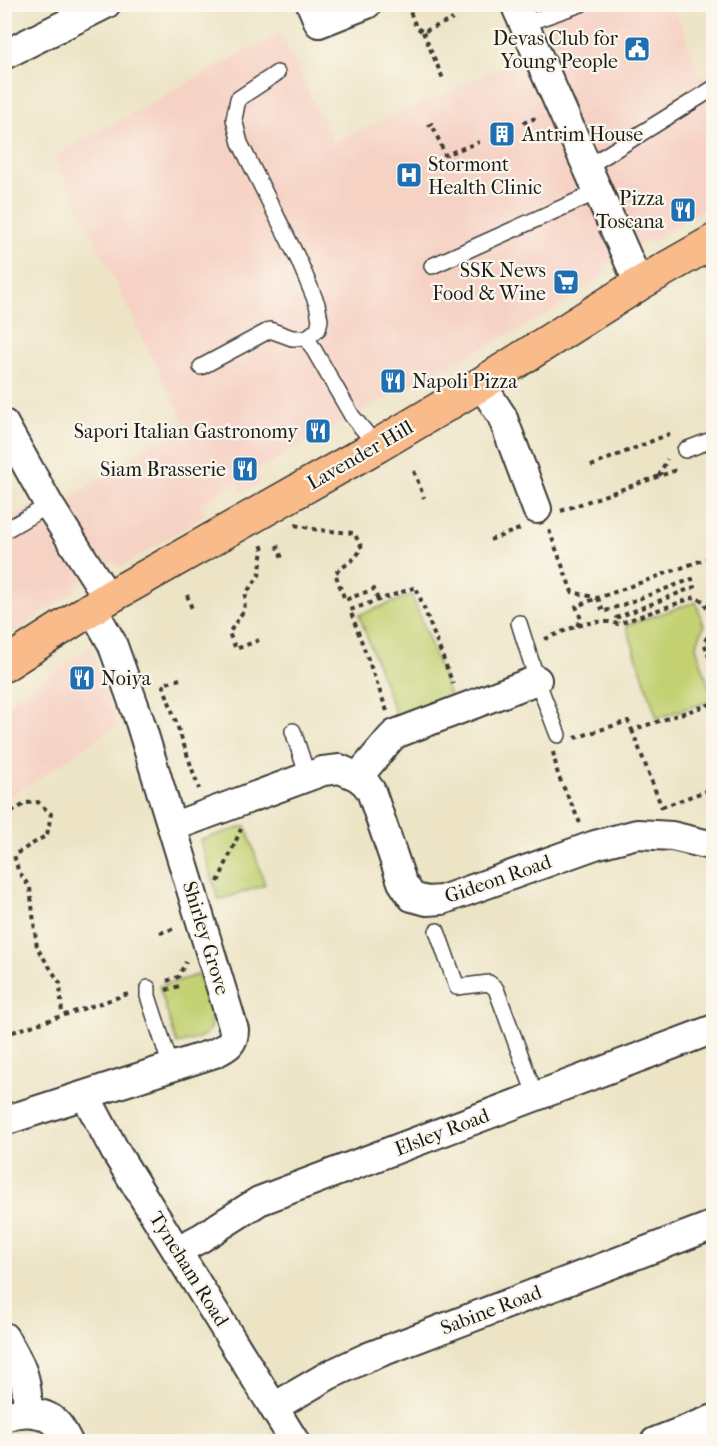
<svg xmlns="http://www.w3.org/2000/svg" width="718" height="1446" viewBox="0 0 718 1446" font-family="'IM FELL French Canon',serif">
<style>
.built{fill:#f6d2c5}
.green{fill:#c3d173;stroke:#707648;stroke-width:1.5}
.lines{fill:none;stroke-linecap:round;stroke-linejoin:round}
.service-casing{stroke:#3b3a36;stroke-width:18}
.minor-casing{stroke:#3b3a36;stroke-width:32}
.primary-casing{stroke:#3b3a36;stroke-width:36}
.path{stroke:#3b3a36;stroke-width:4;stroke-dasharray:4.5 4.5;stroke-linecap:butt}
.service{stroke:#fff;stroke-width:15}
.minor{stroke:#fff;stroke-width:28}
.primary{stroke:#fabb8b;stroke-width:33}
.labels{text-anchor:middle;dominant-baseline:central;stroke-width:4.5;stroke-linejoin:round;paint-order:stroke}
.poi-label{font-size:20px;fill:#1c1c1c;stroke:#fbf7ec;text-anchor:end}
.street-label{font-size:20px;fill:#1c1c1c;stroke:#fbf7ec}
</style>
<rect width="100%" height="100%" fill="#fbf7ec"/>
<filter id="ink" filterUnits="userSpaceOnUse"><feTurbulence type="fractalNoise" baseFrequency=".0167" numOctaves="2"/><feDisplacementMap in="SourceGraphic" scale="12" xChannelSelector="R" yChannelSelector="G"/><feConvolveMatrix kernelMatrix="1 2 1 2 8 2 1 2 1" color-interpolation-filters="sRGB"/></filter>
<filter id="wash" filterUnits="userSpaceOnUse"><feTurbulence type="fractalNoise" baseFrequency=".008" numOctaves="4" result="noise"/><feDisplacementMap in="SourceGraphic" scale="24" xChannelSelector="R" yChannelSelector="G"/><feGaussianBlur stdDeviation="1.35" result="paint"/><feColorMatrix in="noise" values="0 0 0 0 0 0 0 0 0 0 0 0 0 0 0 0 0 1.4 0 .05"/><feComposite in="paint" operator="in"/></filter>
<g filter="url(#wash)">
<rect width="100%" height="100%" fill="#ede4c6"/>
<g class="built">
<path d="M542,5H672L678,16L700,78L713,71V203L652,241H646L603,266L605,274L545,316L344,420L255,472L261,483L243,493L237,483L200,504L206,515L119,568L114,561L75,585L77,590L5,638V520L27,507L70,498L184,423L54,156L280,32L333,142L515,62L558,47Z"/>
<path d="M91,646L117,725L38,780L5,798V707Z"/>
</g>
<g class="green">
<path d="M412,595L451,698L397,718L359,615Z"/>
<path d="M696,602L704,626L696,646L713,700L657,718L626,625Z"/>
<path d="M246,826L265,885L219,900L200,840Z"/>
<path d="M198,975C203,991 223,1028 201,1037C193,1041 185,1042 177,1044L159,986Z"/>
</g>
</g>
<g filter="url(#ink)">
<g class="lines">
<defs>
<g id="service">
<path d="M524,24L581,4"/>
<path d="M277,73L238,99L234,119L240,143L299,261L317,304L320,320L318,329L307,338"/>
<path d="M587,167L714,88"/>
<path d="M432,266L597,192"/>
<path d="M201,367L270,330L292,338H307L352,416L377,446"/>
<path d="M685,450L714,439"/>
<path d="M4,531L49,505"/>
<path d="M519,623L537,680L558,735"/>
<path d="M293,731L308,777"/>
<path d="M437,931L457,987L489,983L496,989L536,1097"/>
<path d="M148,988V996L171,1067"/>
</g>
<g id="minor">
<path d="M311,4L319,23L367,4"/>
<path d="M515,4L639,284"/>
<path d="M4,55L106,4"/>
<path d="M481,384L502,416L537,509"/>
<path d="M4,424L49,505L108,598"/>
<path d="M358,777L390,739L395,734L537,680"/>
<path d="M172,827L323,771L340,769L358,777L366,784L371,791L402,882L412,897L427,901L442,900L595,845L637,834L672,836L714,846"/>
<path d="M88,1095L91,1106L115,1151L295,1442"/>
<path d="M4,1121L215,1053C227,1047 234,1044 234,1030L140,722L112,643L92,608"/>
<path d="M178,1250L201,1238L259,1201L714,1029"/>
<path d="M4,1337C21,1364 29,1380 27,1412"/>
<path d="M274,1407L329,1375L368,1357L714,1225"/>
<path d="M4,1417C21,1410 45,1410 58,1425C62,1430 65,1436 68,1442"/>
<path d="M655,1442L714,1419"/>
</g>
<path id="primary" d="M4,665L108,598L377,446L481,384L639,284L714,241"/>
</defs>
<use href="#service" class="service-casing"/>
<use href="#minor" class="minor-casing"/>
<use href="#primary" class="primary-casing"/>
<g class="path">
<path d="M407,4L416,27L423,32L453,19"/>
<path d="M469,12L488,4"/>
<path d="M423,32L444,81"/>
<path d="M523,123L538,117"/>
<path d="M428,126L432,124L445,155L479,142"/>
<path d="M591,466L674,432"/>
<path d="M414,471L424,498"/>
<path d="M659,476L667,459"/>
<path d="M561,511L679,469"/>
<path d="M295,525L318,530L354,533L362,548L355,558L335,573L345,600L374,589L378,600"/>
<path d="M549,530L572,592L598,598L714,556"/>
<path d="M490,540L522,528"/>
<path d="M277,545L283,561"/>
<path d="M187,595L192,609"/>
<path d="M577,626L581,619L576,606L598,598L603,612L692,579L694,587L616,618L618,623"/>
<path d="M545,639C567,630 594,616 618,624L695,597L705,602L713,629L704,642L714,672"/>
<path d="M259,640L236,649L229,633L244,610L246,593L259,576L263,550L261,544"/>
<path d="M180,679L163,684L199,789"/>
<path d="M387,711L350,610L416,587L453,684"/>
<path d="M632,730L662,808"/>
<path d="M575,738L628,721L632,730L714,703"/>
<path d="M553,752L558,775L580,823"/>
<path d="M662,807L714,788"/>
<path d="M4,817L26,803L38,802L51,814L47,835L14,855L18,870L30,888L37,948L60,983L62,1015"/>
<path d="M218,882L241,829"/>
<path d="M160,933L176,928"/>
<path d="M167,981L178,977L186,962"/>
<path d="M166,990L183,985"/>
<path d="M4,1035L128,994"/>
</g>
<use href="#service" class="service"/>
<use href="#minor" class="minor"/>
<use href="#primary" class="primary"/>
</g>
</g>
<defs>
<symbol id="civic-square" viewBox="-11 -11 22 22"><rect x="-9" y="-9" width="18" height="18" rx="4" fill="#1f6fb2" stroke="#fbf7ec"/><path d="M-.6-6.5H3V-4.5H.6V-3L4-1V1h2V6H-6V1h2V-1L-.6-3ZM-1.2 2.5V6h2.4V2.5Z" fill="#fff"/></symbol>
<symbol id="building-square" viewBox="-11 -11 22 22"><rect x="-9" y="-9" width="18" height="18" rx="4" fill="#1f6fb2" stroke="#fbf7ec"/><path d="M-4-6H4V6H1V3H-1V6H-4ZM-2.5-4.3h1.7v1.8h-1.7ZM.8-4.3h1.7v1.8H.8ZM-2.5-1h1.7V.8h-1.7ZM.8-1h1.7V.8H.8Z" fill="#fff"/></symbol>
<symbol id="hospital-square" viewBox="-11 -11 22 22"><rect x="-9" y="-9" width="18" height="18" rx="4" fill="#1f6fb2" stroke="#fbf7ec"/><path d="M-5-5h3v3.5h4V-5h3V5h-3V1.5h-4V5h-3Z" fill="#fff"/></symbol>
<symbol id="restaurant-square" viewBox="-11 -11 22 22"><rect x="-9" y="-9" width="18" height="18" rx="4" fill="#1f6fb2" stroke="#fbf7ec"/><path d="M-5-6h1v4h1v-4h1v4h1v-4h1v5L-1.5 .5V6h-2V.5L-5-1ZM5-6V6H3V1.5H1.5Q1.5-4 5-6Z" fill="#fff"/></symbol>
<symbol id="supermarket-square" viewBox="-11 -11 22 22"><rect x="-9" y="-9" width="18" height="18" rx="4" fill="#1f6fb2" stroke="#fbf7ec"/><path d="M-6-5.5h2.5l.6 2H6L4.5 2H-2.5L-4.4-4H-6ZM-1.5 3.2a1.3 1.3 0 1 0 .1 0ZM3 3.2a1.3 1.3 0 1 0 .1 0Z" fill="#fff"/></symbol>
</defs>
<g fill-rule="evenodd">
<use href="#civic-square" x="622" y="34" width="30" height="30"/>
<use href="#building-square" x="487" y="119" width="30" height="30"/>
<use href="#hospital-square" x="394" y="160" width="30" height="30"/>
<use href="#restaurant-square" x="668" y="195" width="30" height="30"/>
<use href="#supermarket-square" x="551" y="267" width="30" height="30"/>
<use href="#restaurant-square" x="378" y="366" width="30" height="30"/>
<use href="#restaurant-square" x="303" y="416" width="30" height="30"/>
<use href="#restaurant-square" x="230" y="454" width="30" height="30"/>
<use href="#restaurant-square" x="67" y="663" width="30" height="30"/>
</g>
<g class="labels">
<g class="poi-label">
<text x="618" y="38">Devas Club for<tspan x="618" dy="23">Young People</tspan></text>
<text x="522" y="134" text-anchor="start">Antrim House</text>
<text x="428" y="164" text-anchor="start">Stormont<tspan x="428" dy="23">Health Clinic</tspan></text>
<text x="664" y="198">Pizza<tspan x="664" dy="23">Toscana</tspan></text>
<text x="546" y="270">SSK News<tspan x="546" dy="23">Food &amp; Wine</tspan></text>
<text x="412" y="381" text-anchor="start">Napoli Pizza</text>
<text x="298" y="431">Sapori Italian Gastronomy</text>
<text x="226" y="469">Siam Brasserie</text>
<text x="101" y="678" text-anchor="start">Noiya</text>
</g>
<g class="street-label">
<text transform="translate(360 455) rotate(-30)">Lavender Hill</text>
<text transform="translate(498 879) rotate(-19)">Gideon Road</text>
<text transform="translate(206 938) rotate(73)">Shirley Grove</text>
<text transform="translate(442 1132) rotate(-21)">Elsley Road</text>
<text transform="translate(189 1269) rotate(58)">Tyneham Road</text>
<text transform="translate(491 1310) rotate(-21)">Sabine Road</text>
</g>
</g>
<rect width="718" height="1446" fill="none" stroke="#fbf7ec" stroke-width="24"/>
</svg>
